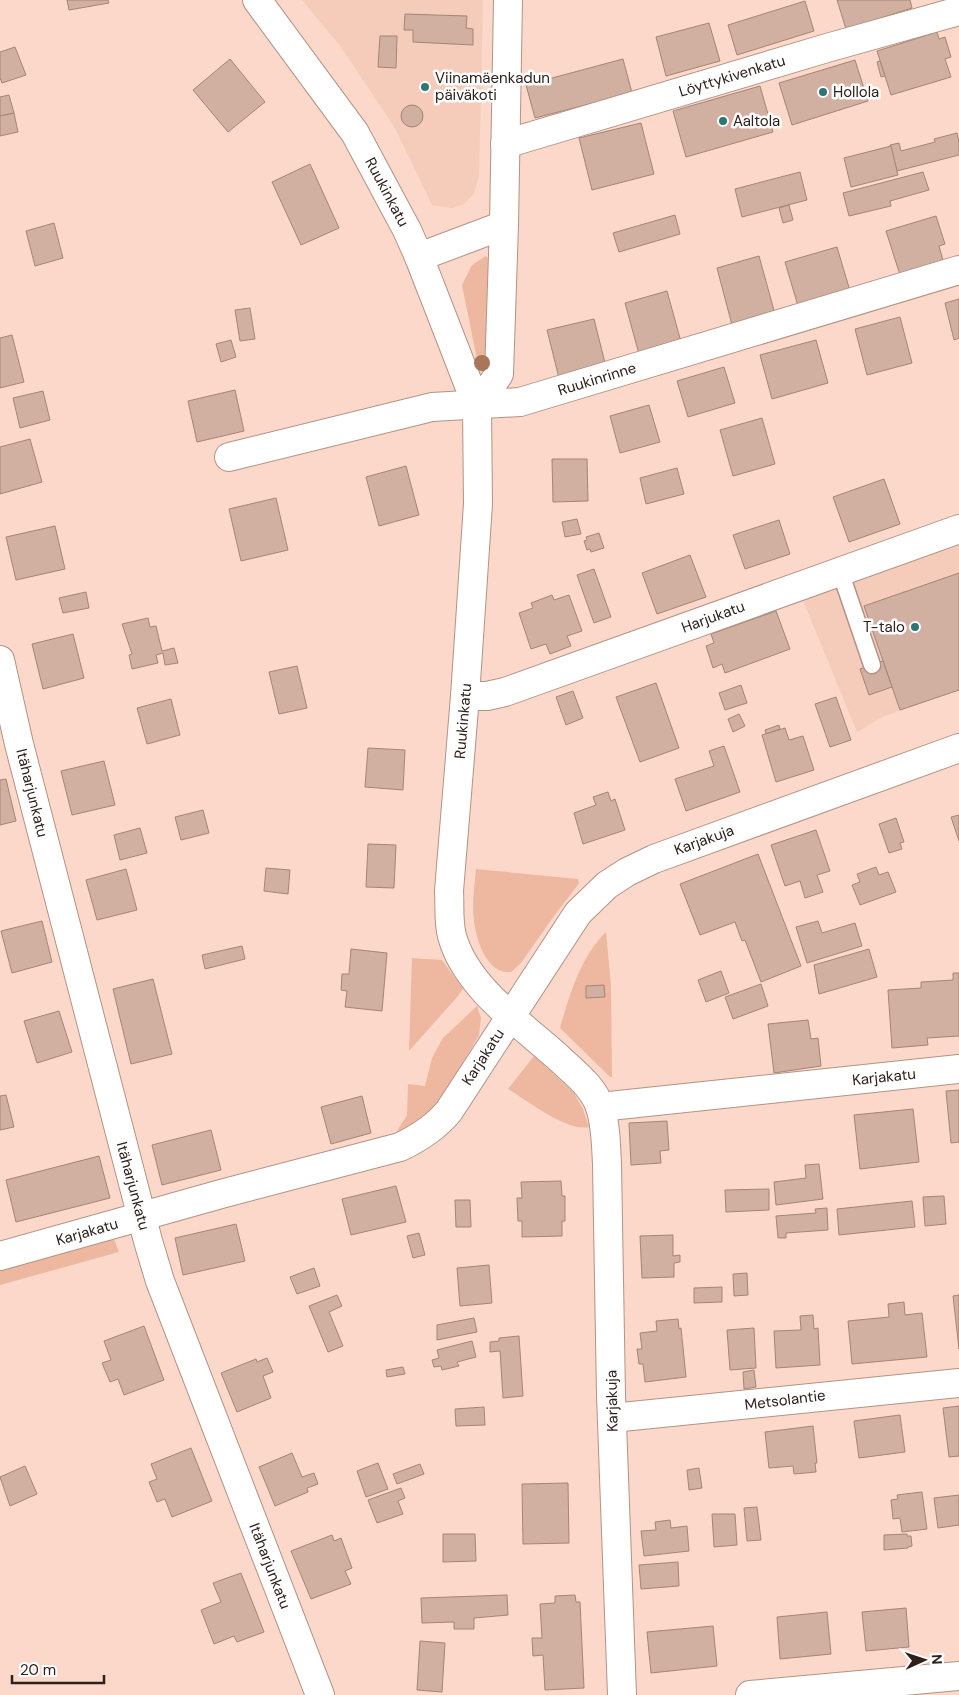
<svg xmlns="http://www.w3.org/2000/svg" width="959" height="1695" viewBox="0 0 959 1695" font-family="'DM Sans',sans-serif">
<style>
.built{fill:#f5cbb9}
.green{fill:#eeb8a0}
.building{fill:#d1afa1;stroke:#a48577}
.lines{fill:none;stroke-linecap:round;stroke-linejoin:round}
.lane-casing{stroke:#b39385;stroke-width:19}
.street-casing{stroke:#b39385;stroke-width:30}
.lane{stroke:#fff;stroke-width:16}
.street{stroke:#fff;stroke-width:28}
.tree{fill:#aa765a}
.poi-dot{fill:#2c7675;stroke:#fff;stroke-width:2}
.labels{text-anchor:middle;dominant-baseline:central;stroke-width:5;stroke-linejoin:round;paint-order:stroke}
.street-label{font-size:15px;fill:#2e211c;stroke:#fff}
.poi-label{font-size:15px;fill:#2e211c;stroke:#fff;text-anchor:start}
</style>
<rect width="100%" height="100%" fill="#fbd8c9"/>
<g class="built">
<path d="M302,0H483L479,176L474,193L464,204L452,208L432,205L395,128L341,47Z"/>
<path d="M959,541V690L882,717L857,732L802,598Z"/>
</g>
<g class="green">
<path d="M486,256L489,259L488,371L484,374L479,369L462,285L472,265Z"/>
<path d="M476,869L578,879L579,883L577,886L554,916L521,963L511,972C483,975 473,929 473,908C473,895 475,882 476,869Z"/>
<path d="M606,932L611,985L612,1077H610L560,1028C569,996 581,956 606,932Z"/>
<path d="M412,958L442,960L463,989L457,997L409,1051Z"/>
<path d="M477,1006L481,1018L479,1035L443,1097L426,1118L414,1126L396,1133L407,1115L408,1084L425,1086L432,1058L443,1038Z"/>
<path d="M534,1056L574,1093L583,1109L589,1127C567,1132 528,1101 508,1089Z"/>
<path d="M114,1239L119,1252L0,1285V1271Z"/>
</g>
<g class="building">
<path d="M67,0H108L109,3L69,10Z"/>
<path d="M837,0H910L912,8L846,29Z"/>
<path d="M805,1L814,31L737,55L728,25Z"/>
<path d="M405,14L467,16L466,28L473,29V45L413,42V30H404Z"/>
<path d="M709,23L720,61L666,76L656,37Z"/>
<path d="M937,32L939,39L945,37L951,57L945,59L951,77L891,95L877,51Z"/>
<path d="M380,36H397L396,68L378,67Z"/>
<path d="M15,47L26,75L2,83L0,78V52Z"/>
<path d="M230,59L265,102L228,132L193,90Z"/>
<path d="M623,59L632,93L535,118L526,85Z"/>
<path d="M855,60L868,101L792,125L779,83Z"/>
<path d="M880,61L885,76L881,77L877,62Z"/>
<path d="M760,86L773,132L686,157L673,111Z"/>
<path d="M9,95L14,113L0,116V97Z"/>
<circle cx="412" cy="116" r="11"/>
<path d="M14,113L18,132L0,136V116Z"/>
<path d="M641,123L654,174L592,190L579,138Z"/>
<path d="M957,133L959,142V155L897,171L890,145L899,143L901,151L935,142L934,139Z"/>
<path d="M891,146L898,175L851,187L844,158Z"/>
<path d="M310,164L339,228L301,245L272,182Z"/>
<path d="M800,172L807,200L742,217L735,189Z"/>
<path d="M923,172L929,190L890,201L891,206L849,216L843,193Z"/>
<path d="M789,205L793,220L783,223L779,208Z"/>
<path d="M675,215L680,234L619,252L613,233Z"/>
<path d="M936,216L945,244L939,246L944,264L901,278L886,231Z"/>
<path d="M54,223L63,258L35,266L26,231Z"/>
<path d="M837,247L850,291L798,306L785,262Z"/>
<path d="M759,256L775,314L732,325L717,268Z"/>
<path d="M667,291L681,342L639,354L625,303Z"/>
<path d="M959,299V338L954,340L945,303Z"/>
<path d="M250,308L255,339L240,341L235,310Z"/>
<path d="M900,317L912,363L867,375L855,329Z"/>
<path d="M594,319L606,367L559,378L547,330Z"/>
<path d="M12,335L24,382L0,388V338Z"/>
<path d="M231,340L236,357L221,362L216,344Z"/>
<path d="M816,340L828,383L772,399L760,355Z"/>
<path d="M724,367L735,403L688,417L677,381Z"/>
<path d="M235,390L244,431L197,442L188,401Z"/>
<path d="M43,391L50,420L20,428L13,398Z"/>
<path d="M649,405L660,442L620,453L610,416Z"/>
<path d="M762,418L775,464L733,476L720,430Z"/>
<path d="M30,439L42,482L0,494V447Z"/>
<path d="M552,459H587L588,501L553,502Z"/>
<path d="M406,466L419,515L379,526L366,477Z"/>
<path d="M677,468L684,494L646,504L640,478Z"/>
<path d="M884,479L900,524L849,542L833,497Z"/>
<path d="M276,498L288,550L241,561L229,509Z"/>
<path d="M577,519L581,534L565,537L562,522Z"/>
<path d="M779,520L790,554L745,569L733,535Z"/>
<path d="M55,526L65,569L16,580L6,537Z"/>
<path d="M599,533L604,548L591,552L590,549L587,550L584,541L587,540L586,537Z"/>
<path d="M690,555L706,597L657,614L642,573Z"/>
<path d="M594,569L611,617L594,623L577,575Z"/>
<path d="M959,573V690L900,710L864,606Z"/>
<path d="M86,592L89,608L63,613L59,598Z"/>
<path d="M552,595L554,600L569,595L582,631L567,636L571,646L550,654L546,644L531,649L519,613L533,608L531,603Z"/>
<path d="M776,611L790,649L725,673L722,664L713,668L706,646L714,643L711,634Z"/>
<path d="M148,618L150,627L156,626L162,651L174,648L178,663L165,665L163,653L156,655L158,663L132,669L129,655L132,654L122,624Z"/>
<path d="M73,634L84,678L43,689L32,644Z"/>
<path d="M883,661L892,687L869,695L860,669Z"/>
<path d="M297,666L307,708L279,714L269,672Z"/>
<path d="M656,683L679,748L640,762L616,697Z"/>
<path d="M741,685L747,703L725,710L719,693Z"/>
<path d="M573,691L583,718L566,725L556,697Z"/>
<path d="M836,697L851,740L830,747L815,704Z"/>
<path d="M171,699L180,735L147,744L137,708Z"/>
<path d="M739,714L745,726L733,732L728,719Z"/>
<path d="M779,725L780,729L766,734L765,730Z"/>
<path d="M785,728L789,740L803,736L814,770L776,782L762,735Z"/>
<path d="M724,746L740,792L686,811L675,779L714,766L709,751Z"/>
<path d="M368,748L405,750L403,790L365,787Z"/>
<path d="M104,761L115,805L72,815L61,771Z"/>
<path d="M6,779L16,821L0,825V780Z"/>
<path d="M608,792L611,801L615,799L625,830L583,844L574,813L596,805L593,797Z"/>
<path d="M203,810L209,833L181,840L175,817Z"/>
<path d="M959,815V841L951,817Z"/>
<path d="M896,818L904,842L900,843L902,849L889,853L879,824Z"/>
<path d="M140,828L147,853L120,860L114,835Z"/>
<path d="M816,830L830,871L817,875L823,892L805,898L800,881L785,886L771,845Z"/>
<path d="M368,844L396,845L394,888L366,887Z"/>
<path d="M758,854L801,966L761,982L745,940L742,941L735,922L700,935L680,884Z"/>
<path d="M876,867L879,875L888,872L896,892L860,905L852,885L860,882L857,874Z"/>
<path d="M266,868L290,870L288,894L264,891Z"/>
<path d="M126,869L137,910L97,920L86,880Z"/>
<path d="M42,921L52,962L12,973L1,931Z"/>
<path d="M818,921L822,933L855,923L862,946L807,963L796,927Z"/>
<path d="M242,946L245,959L205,969L202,955Z"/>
<path d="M351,949L387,953L382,1011L345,1007L347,991L341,990L342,974H349Z"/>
<path d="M869,949L877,977L819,994L814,965Z"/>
<path d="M721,971L729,993L706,1002L698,980Z"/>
<path d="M953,973H959V1036L927,1038L928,1045L892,1048L888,990L921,988V982L953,980Z"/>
<path d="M153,979L172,1054L131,1064L113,989Z"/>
<path d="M761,984L768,1006L733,1019L725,997Z"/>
<path d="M604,985L605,997L586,998V986Z"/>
<path d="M59,1011L72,1052L37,1063L24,1021Z"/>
<path d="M808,1020L811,1039L818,1038L821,1066L774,1073L768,1024Z"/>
<path d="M959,1090V1142L951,1143L946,1091Z"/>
<path d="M6,1095L14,1127L0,1130V1096Z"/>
<path d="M362,1096L371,1133L331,1144L321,1107Z"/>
<path d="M913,1109L919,1162L860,1169L854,1115Z"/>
<path d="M667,1121L669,1150L660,1151L661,1163L631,1165L629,1123Z"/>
<path d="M211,1130L221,1170L162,1185L152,1145Z"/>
<path d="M99,1156L110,1198L16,1222L6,1180Z"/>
<path d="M819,1164L823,1199L776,1205L774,1182L806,1178L805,1165Z"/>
<path d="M561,1181L562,1196H565V1221H562V1236L522,1237V1221H518L517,1198H522L521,1182Z"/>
<path d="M396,1186L406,1222L351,1235L342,1199Z"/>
<path d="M769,1189V1210L726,1212L725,1190Z"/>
<path d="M944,1196L946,1224L925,1226L923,1197Z"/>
<path d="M455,1200H470L471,1227H456Z"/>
<path d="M912,1201L915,1227L839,1235L837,1209Z"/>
<path d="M827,1208L828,1230L786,1233V1238H778L776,1216L816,1213L815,1209Z"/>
<path d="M236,1224L245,1261L183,1275L175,1238Z"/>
<path d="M419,1233L425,1255L413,1258L407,1236Z"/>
<path d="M673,1235V1256L680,1255V1262L674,1263V1277L642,1278L640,1236Z"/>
<path d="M489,1265L492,1303L460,1306L457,1268Z"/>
<path d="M314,1268L320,1286L297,1294L290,1277Z"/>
<path d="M747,1273L748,1295L734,1296L733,1274Z"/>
<path d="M722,1287V1302L694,1303V1288Z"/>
<path d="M337,1295L342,1306L329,1312L343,1346L328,1352L309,1306Z"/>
<path d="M959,1295V1349L953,1296Z"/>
<path d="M904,1302L905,1315L922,1313L927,1357L852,1364L848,1321L889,1317L888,1304Z"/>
<path d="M813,1315L814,1329L818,1328L820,1365L776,1368L774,1331L801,1330L800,1316Z"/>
<path d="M474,1318L477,1332L437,1340V1325Z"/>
<path d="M678,1319L679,1329L681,1328L686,1377L645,1382L643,1364H639L637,1349H642L640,1333L657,1331L656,1321Z"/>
<path d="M144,1326L164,1380L124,1395L118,1379L110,1382L102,1363L111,1360L104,1341Z"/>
<path d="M754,1328L756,1368L730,1370L727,1330Z"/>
<path d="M519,1336L523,1396L503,1398L500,1351L490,1352V1342L499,1341V1338Z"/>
<path d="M472,1341L476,1357L457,1362L459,1366L442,1370L441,1366L434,1367L432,1360L439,1358L437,1350Z"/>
<path d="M267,1358L273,1372L263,1376L271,1398L237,1412L221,1373L256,1359L257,1362Z"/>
<path d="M403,1367L405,1374L387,1377L386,1370Z"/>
<path d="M754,1370L756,1387L744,1389L743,1372Z"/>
<path d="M959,1406V1456L949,1457L943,1408Z"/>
<path d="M484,1407L485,1425L456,1426L455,1409Z"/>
<path d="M900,1415L905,1452L859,1458L854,1421Z"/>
<path d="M813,1426L817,1463H815L816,1472L794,1474L793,1466L769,1468L765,1432Z"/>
<path d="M191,1448L212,1501L172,1517L165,1499L157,1502L149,1482L157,1479L151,1464Z"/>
<path d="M292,1453L302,1477L314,1473L318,1484L307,1488L308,1492L275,1506L259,1467Z"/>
<path d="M378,1463L388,1489L366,1497L357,1471Z"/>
<path d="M420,1464L424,1474L397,1484L393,1474Z"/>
<path d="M25,1466L37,1494L10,1506L0,1477Z"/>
<path d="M699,1468L702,1488L689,1490L687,1470Z"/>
<path d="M568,1483L569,1543L523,1544L522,1484Z"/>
<path d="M401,1488L405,1498L398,1501L403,1514L377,1523L368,1500Z"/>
<path d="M922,1492L927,1529L902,1532L900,1518L893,1519L891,1500L898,1499L897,1495Z"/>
<path d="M959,1495V1525L938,1528L934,1498Z"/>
<path d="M757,1507L761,1540L747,1541L744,1508Z"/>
<path d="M712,1514H735L737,1545L714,1547Z"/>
<path d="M670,1520L671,1528L687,1526L689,1551L644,1556L641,1531L656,1530L655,1522Z"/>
<path d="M443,1534H475L476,1561L443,1562Z"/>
<path d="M907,1534V1536H911L912,1546L908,1547V1548L884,1550V1535Z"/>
<path d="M332,1535L334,1541L341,1538L352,1568L345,1571L351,1584L311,1599L291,1551Z"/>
<path d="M678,1562L679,1586L641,1589L639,1565Z"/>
<path d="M241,1573L264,1632L237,1642L234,1636L214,1644L201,1610L221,1602L213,1583Z"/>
<path d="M507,1595L508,1615L474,1618V1629H454V1622L422,1623L421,1598Z"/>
<path d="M575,1595L576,1602H580L584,1688L545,1690L543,1655L533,1656L532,1638H542L540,1604L555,1603V1596Z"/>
<path d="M906,1608L909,1647L866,1651L862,1612Z"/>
<path d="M827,1612L831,1654L780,1659L777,1617Z"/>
<path d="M713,1626L717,1666L651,1673L647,1632Z"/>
<path d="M420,1641L445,1643L442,1692L417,1690Z"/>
</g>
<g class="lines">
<defs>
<path id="lane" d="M840,571L872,665"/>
<g id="street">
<path d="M257,0L355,133L407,230L419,257L477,406L478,504L465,696L449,891C450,906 448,921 452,936C466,988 523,1025 562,1061C576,1074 594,1088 600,1107C606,1125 606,1146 607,1164L611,1395L622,1695"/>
<path d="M505,144L827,48L959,11"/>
<path d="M419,257L504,225L508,0"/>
<path d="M477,406L499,374L504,225"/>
<path d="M229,457L432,407L520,402L959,270"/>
<path d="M0,660L19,744L148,1241L160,1281L320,1695"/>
<path d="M465,696H487L505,692L959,529"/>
<path d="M600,1107L959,1069"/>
<path d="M0,1256L221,1194L400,1147C419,1138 435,1128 449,1111L578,913L607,885L627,872L654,859L959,748"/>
<path d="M612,1418L959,1383"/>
<path d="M750,1695L959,1676"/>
</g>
</defs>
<use href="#lane" class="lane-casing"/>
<use href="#street" class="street-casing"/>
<use href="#lane" class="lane"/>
<use href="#street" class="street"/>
</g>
<circle class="tree" cx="482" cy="363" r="8"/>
<g class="poi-dot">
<circle cx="425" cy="87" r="5"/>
<circle cx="823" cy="92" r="5"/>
<circle cx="723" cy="121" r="5"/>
<circle cx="915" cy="627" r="5"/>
</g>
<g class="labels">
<g class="street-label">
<text transform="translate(732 76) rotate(-17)">Löyttykivenkatu</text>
<text transform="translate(387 192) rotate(62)">Ruukinkatu</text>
<text transform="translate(597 379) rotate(-17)">Ruukinrinne</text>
<text transform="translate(713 617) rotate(-20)">Harjukatu</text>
<text transform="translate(463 721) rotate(-85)">Ruukinkatu</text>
<text transform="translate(32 793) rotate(76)">Itäharjunkatu</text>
<text transform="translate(704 840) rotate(-20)">Karjakuja</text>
<text transform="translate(483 1057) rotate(-57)">Karjakatu</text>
<text transform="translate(884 1077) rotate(-6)">Karjakatu</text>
<text transform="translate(133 1186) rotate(75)">Itäharjunkatu</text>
<text transform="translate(87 1232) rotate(-16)">Karjakatu</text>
<text transform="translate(785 1400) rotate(-7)">Metsolantie</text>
<text transform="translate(612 1401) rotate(-91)">Karjakuja</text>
<text transform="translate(270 1566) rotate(69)">Itäharjunkatu</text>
</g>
<g class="poi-label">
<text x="435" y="78">Viinamäenkadun<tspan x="435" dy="17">päiväkoti</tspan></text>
<text x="833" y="92">Hollola</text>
<text x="733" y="121">Aaltola</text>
<text x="905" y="627" text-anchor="end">T-talo</text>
</g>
</g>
<g transform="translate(924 1660) rotate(87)" stroke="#ffffff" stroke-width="4" paint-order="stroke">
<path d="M0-4L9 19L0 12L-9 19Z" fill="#2e211c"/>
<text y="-8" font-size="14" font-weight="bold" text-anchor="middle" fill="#2e211c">N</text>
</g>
<path d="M12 1675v8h92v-8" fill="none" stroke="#2e211c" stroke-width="2.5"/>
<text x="20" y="1675" font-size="15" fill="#2e211c" stroke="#ffffff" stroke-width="4" paint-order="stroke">20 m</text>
</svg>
